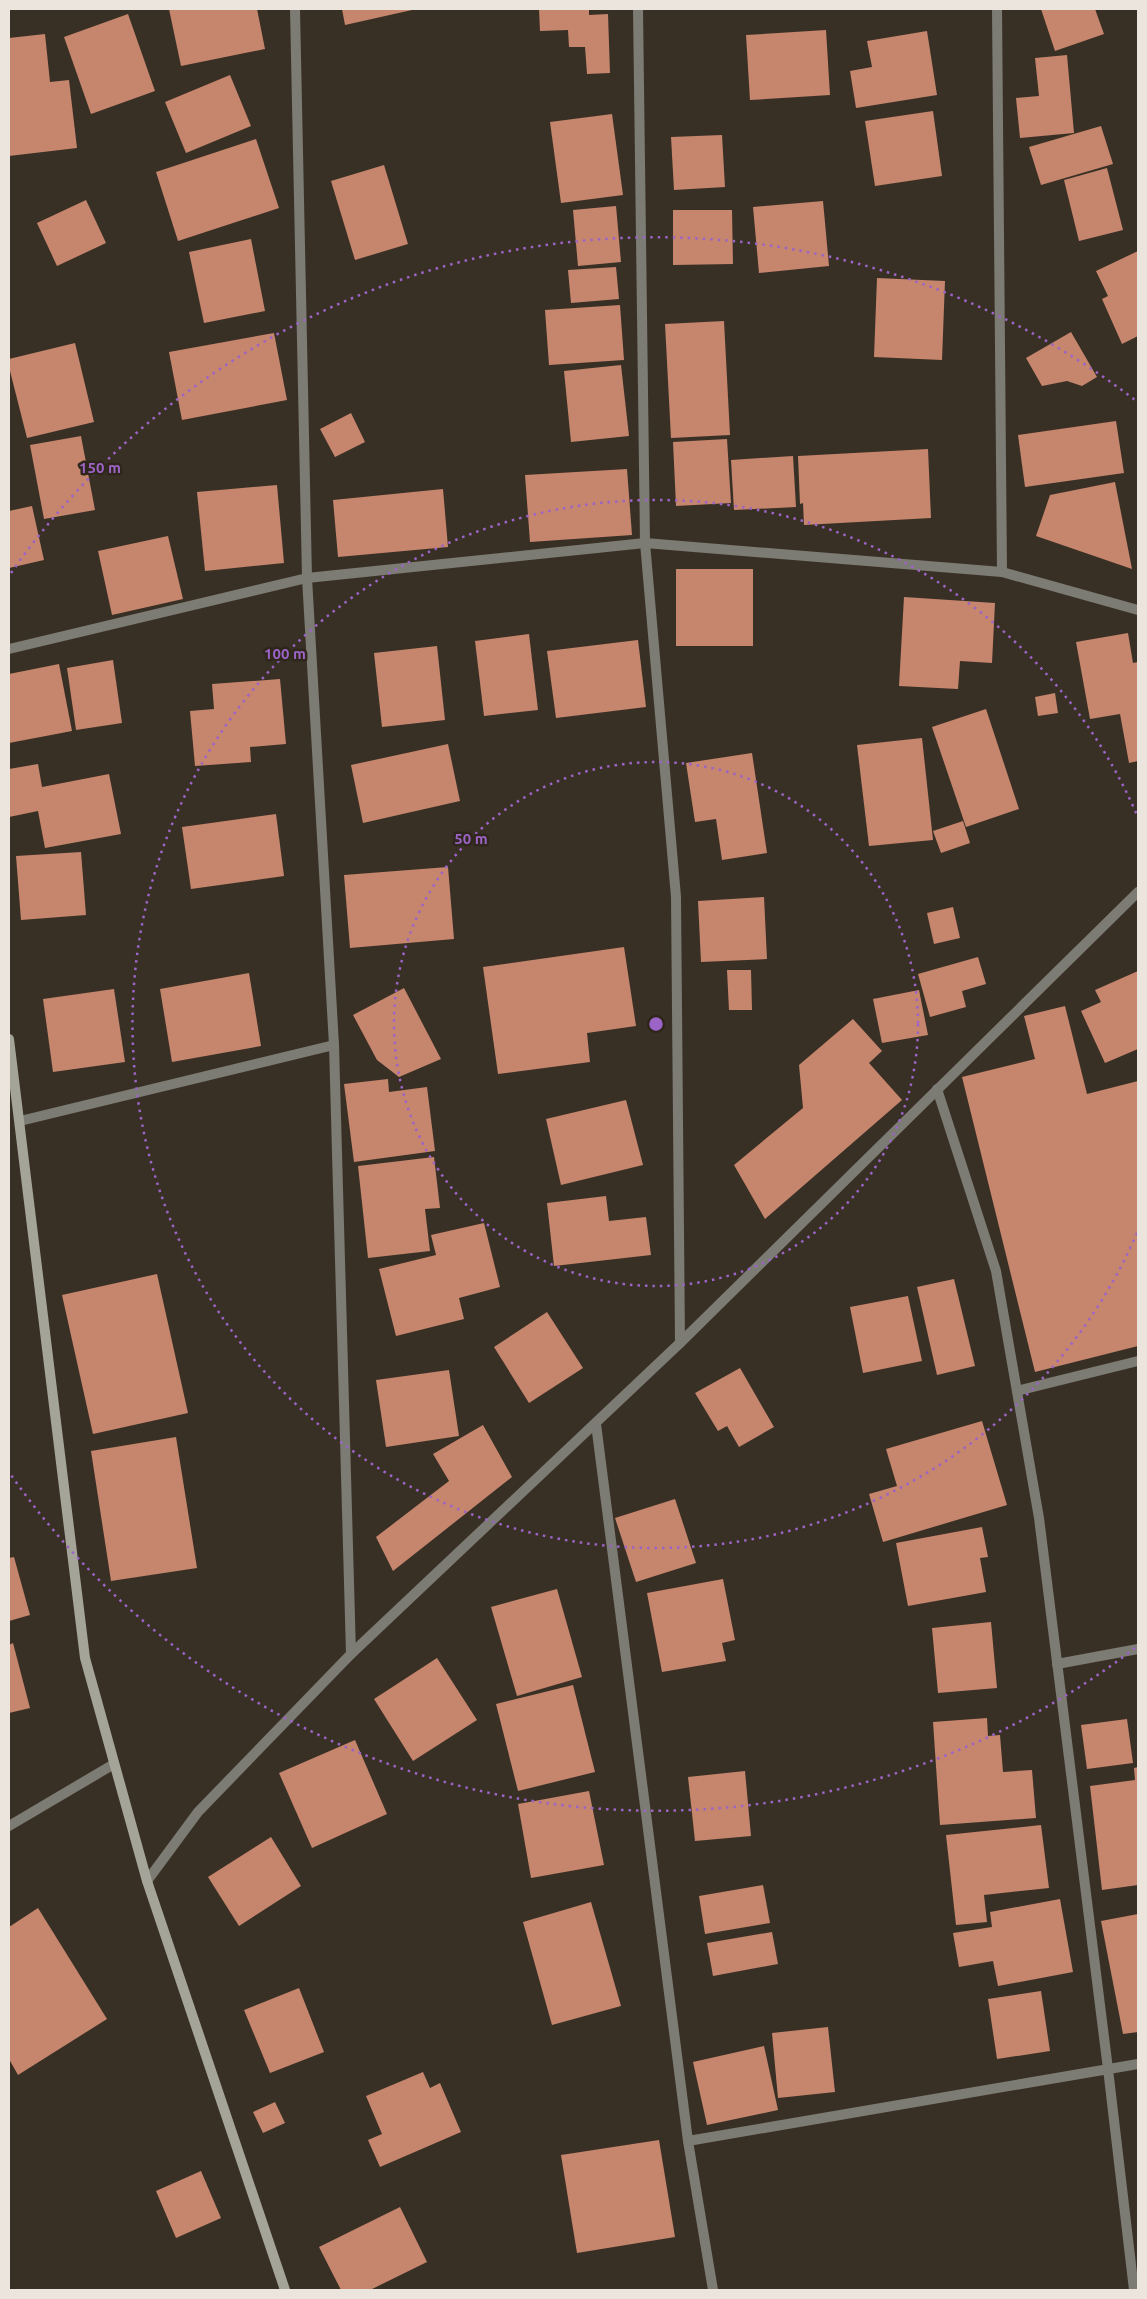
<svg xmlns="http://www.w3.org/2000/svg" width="1147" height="2299" viewBox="0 0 1147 2299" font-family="Ubuntu,sans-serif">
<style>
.building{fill:#c6856d}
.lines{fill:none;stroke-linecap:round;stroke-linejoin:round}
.street{stroke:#7c7b74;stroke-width:10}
.secondary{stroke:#a5a499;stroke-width:10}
.ring{fill:none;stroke:#9d64c8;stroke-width:2.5;stroke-dasharray:2.5 5}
.centre{fill:#9d64c8;stroke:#2f261c;stroke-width:2.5}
.ring-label{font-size:15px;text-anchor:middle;font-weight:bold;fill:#9d64c8;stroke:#2f261c;stroke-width:5;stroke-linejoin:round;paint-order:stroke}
</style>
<rect width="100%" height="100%" fill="#393025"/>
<g class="building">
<path d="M169,9H257L265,49L181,66Z"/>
<path d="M342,9H412V10L345,25Z"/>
<path d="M539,9H589V15L608,14L610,73L587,74L585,47H569L568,30L540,31Z"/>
<path d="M1041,9H1095L1104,34L1055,51Z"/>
<path d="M128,14L155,91L91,114L64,37Z"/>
<path d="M826,30L830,95L750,100L746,35Z"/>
<path d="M927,31L937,95L856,108L850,71L872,67L867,41Z"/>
<path d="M45,34L50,82L69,80L77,148L9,156V38Z"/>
<path d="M1067,55L1074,133L1020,138L1016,98L1039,96L1035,58Z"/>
<path d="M230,75L251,126L186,153L165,102Z"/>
<path d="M933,111L942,176L875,186L865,121Z"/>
<path d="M612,114L623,195L561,203L550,122Z"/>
<path d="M1101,126L1113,164L1041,185L1029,147Z"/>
<path d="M722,135L725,187L674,190L671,137Z"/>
<path d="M256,139L279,208L178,241L156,172Z"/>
<path d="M384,165L408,244L355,260L331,181Z"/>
<path d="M1107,168L1123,230L1079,241L1064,180Z"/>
<path d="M86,200L106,243L57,266L37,223Z"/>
<path d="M823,201L829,266L759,273L753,207Z"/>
<path d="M616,206L621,262L578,266L573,210Z"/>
<path d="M673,210H732L733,264L673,265Z"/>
<path d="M251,239L265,311L204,323L189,252Z"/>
<path d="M1138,251V336L1122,344L1102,299L1108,296L1096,271Z"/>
<path d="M616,267L619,299L571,303L568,270Z"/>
<path d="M877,278L945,281L942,360L874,357Z"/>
<path d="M620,305L624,360L549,365L545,310Z"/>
<path d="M724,321L730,435L671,438L665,324Z"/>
<path d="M1071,332L1097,377L1082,386L1067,381L1042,386L1026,358Z"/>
<path d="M274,333L287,400L182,420L169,352Z"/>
<path d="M75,343L94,422L27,438L9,367V359Z"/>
<path d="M621,365L629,436L571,442L564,371Z"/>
<path d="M351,413L365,442L335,457L320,429Z"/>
<path d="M1116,421L1124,473L1025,487L1018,435Z"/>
<path d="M81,436L95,510L44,519L30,445Z"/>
<path d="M727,439L731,503L676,506L673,442Z"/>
<path d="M928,449L931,518L804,525L803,503L800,504L798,456Z"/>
<path d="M793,456L796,507L734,510L731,460Z"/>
<path d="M627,469L632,535L530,542L525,475Z"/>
<path d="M1115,482L1132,569L1036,536L1050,495Z"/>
<path d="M277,485L284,563L205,571L197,492Z"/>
<path d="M443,489L448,547L338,557L333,500Z"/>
<path d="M32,506L44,560L9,568V511Z"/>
<path d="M168,536L183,599L112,615L98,551Z"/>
<rect x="676" y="569" width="77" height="77"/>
<path d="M904,597L995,603L992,663L960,661L958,689L899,686Z"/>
<path d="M1128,633L1133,663L1138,662V761L1129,763L1120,714L1090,719L1076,642Z"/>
<path d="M529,634L538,710L484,716L475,641Z"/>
<path d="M638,640L646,707L556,718L547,651Z"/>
<path d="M437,646L445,720L382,727L374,653Z"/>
<path d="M113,660L122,723L76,730L67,668Z"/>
<path d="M59,664L72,731L9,743V674Z"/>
<path d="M280,679L286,744L250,747L251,762L195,766L190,711L214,709L212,684Z"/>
<path d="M1055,693L1058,713L1038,716L1035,697Z"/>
<path d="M986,709L1019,809L966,827L932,727Z"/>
<path d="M922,738L933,840L869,846L857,745Z"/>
<path d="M448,744L460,801L363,823L351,765Z"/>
<path d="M752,753L767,853L722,860L716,819L695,822L686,763Z"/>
<path d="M38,764L42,787L109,774L121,834L45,848L38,811L9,817V769Z"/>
<path d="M276,814L284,876L191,889L182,827Z"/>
<path d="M963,821L970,843L941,853L933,831Z"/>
<path d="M81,852L86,915L21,920L16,856Z"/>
<path d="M448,867L454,939L350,948L344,875Z"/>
<path d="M764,897L767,959L701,962L698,901Z"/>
<path d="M953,907L960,938L934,944L927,913Z"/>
<path d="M624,947L636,1026L587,1033L590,1062L498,1074L483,967Z"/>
<path d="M978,957L986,984L962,991L966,1007L930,1017L918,974Z"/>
<path d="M727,970H751L752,1010H729Z"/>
<path d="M1138,971V1049L1105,1063L1081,1011L1101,1002L1095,990Z"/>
<path d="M249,973L261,1046L172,1062L160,989Z"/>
<path d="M404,988L441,1059L399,1077L377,1060L353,1015Z"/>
<path d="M114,989L125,1062L53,1072L43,999Z"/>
<path d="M919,990L928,1035L882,1043L873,999Z"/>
<path d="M1065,1006L1087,1094L1138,1081V1346L1035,1372L962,1077L1035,1059L1024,1016Z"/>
<path d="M853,1019L882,1051L869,1063L902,1100L765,1219L734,1165L803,1108L799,1065Z"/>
<path d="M388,1079L389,1092L427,1087L435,1151L354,1162L344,1084Z"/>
<path d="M626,1100L643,1165L561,1185L546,1119Z"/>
<path d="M434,1157L440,1208L425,1209L430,1251L368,1258L358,1166Z"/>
<path d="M606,1196L609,1221L646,1217L651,1255L554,1266L547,1203Z"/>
<path d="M484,1223L500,1287L459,1298L464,1319L396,1336L379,1269L436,1255L431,1235Z"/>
<path d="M157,1274L188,1413L93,1434L62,1295Z"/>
<path d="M954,1279L975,1366L937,1375L917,1287Z"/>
<path d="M908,1296L922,1361L863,1373L850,1307Z"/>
<path d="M547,1312L583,1368L529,1403L494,1347Z"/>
<path d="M740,1368L774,1427L739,1447L727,1426L718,1431L695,1393Z"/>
<path d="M449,1370L459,1436L386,1447L376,1380Z"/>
<path d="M982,1421L1007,1505L883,1542L869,1494L897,1486L886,1449Z"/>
<path d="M483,1425L512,1477L393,1571L376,1537L449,1481L433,1454Z"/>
<path d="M176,1437L197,1568L111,1581L91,1451Z"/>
<path d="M675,1499L696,1563L636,1582L615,1518Z"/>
<path d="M982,1527L988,1557L980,1558L986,1592L908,1606L896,1543Z"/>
<path d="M14,1557L30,1615L9,1621V1558Z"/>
<path d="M723,1579L735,1640L722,1643L726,1661L662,1672L647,1593Z"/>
<path d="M557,1589L582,1677L517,1696L491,1607Z"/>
<path d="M991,1622L997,1688L938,1693L932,1628Z"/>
<path d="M13,1643L30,1708L9,1713V1645Z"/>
<path d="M437,1658L477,1720L413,1761L374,1699Z"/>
<path d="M573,1685L595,1772L518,1791L496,1704Z"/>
<path d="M987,1718L988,1736L1000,1735L1003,1772L1032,1770L1036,1818L940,1825L933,1722Z"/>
<path d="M1127,1719L1133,1763L1087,1769L1081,1725Z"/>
<path d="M355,1740L387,1814L312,1848L279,1773Z"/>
<path d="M1138,1767V1885L1102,1890L1090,1786L1135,1780L1134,1768Z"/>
<path d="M745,1771L751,1836L695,1841L688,1777Z"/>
<path d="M589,1791L604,1865L531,1878L518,1804Z"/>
<path d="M1041,1825L1049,1888L984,1895L987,1922L956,1925L946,1835Z"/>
<path d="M271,1837L301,1886L239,1926L208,1877Z"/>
<path d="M763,1885L770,1923L705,1934L699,1896Z"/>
<path d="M1060,1899L1073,1972L998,1986L993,1961L959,1967L953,1933L992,1927L990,1912Z"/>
<path d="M591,1902L621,2006L552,2025L523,1922Z"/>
<path d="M38,1908L107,2019L18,2075L9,2059V1927Z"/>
<path d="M1138,1914V2032L1123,2034L1101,1921Z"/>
<path d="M772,1932L778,1964L713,1976L707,1943Z"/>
<path d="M299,1988L324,2052L270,2073L244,2010Z"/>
<path d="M1041,1991L1050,2051L997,2059L988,1999Z"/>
<path d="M828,2027L835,2092L778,2098L772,2033Z"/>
<path d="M764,2046L778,2110L707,2125L693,2062Z"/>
<path d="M423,2072L430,2088L440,2083L461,2132L380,2167L368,2140L382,2134L366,2096Z"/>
<path d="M275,2102L285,2123L263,2133L253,2112Z"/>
<path d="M659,2140L675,2237L577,2253L561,2155Z"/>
<path d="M201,2171L221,2218L176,2238L156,2191Z"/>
<path d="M400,2207L427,2262L370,2290H341L319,2247Z"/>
</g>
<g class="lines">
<g class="street">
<path d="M295,9L307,578L334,1045L351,1654"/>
<path d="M638,9L645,543L676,897L680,1343"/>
<path d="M997,9L1002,572"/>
<path d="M9,649L307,578L645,543L1002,572L1138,610"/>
<path d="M937,1089L996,1271L1039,1518L1108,2069L1134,2290"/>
<path d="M20,1121L334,1045"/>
<path d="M1017,1391L1138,1361"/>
<path d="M596,1424L688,2141L713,2290"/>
<path d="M1057,1664L1138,1649"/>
<path d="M9,1826L114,1764"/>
<path d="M147,1881L198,1812L351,1654L680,1343L1138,892"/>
<path d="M688,2141L1138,2064"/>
</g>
<path class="secondary" d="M9,1039L85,1658L147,1881L285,2290"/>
</g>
<g class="ring">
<circle cx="656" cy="1024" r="262"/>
<path d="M1137 1233A524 524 0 1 1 1137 815"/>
<path d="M1135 1648A787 787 0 0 1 11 1475M11 573A787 787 0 0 1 1135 400"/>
</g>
<circle cx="656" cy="1024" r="8" class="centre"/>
<g class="ring-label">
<text x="100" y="473">150 m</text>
<text x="285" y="659">100 m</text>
<text x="471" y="844">50 m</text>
</g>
<rect width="1147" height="2299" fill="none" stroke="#ebe5de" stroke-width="20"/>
</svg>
